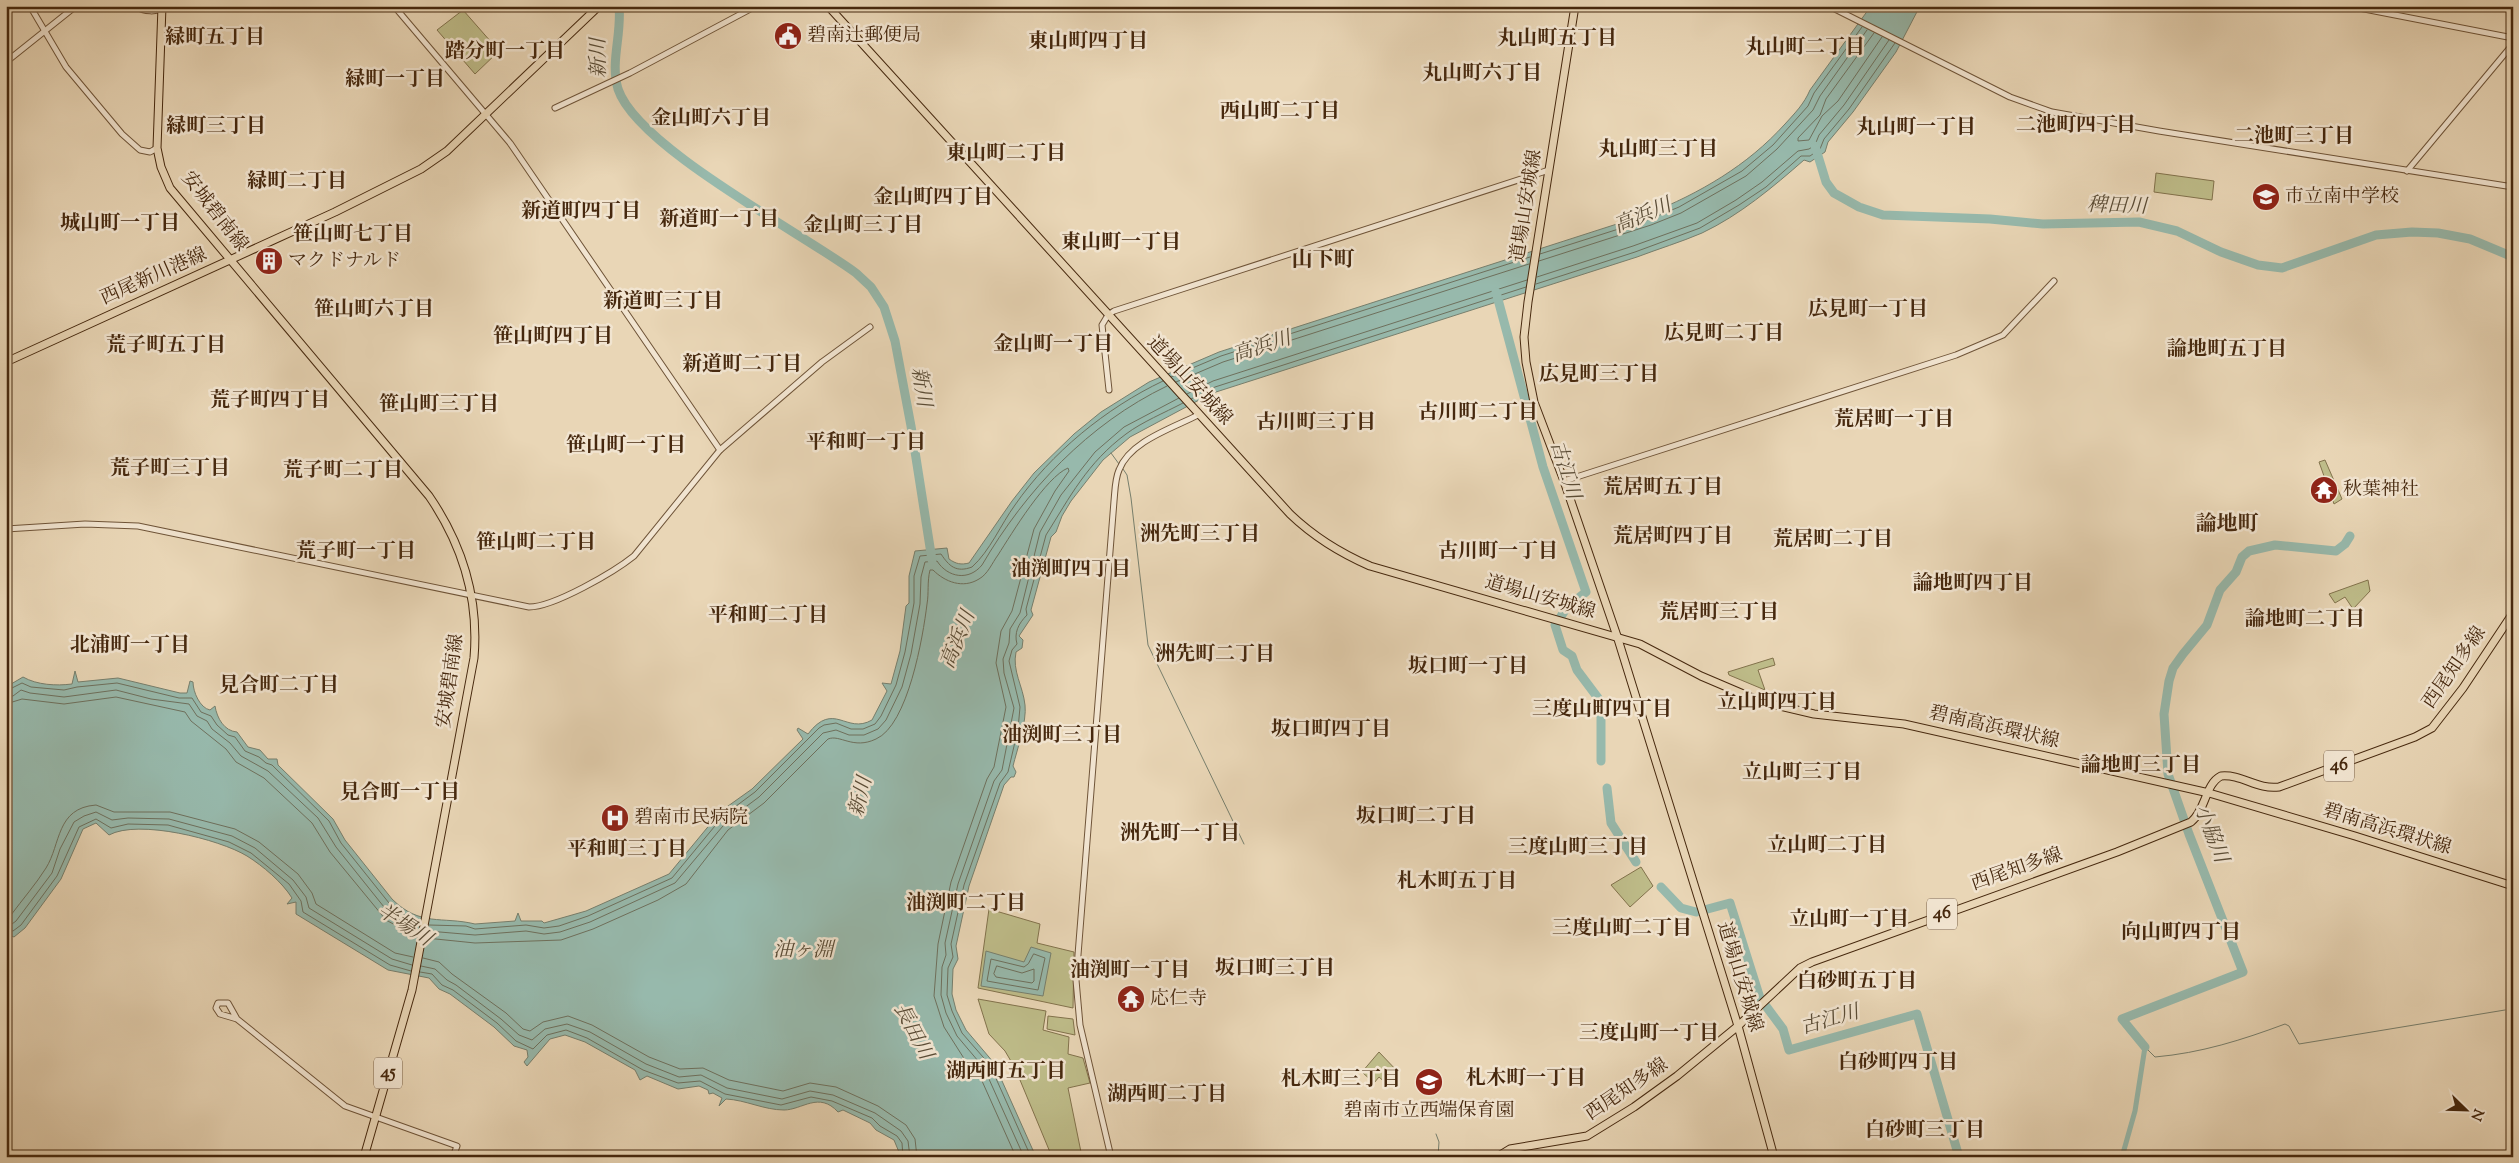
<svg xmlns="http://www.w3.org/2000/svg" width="2519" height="1163" viewBox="0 0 2519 1163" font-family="'Sorts Mill Goudy','Noto Serif JP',serif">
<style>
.green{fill:#bebc89;stroke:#82724c}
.water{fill:#97b9ac;stroke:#777f6d}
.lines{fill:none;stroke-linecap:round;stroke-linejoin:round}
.shore{stroke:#6e705d;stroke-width:1}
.stream{stroke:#777f6d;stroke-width:1}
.canal{stroke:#97b9ac;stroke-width:5}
.river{stroke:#97b9ac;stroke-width:9}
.minor-casing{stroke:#6f5438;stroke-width:7}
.major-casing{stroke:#46280e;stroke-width:9}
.minor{stroke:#f1e4d0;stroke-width:5}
.major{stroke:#e9d6b6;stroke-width:7}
.labels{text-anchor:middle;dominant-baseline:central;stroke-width:5;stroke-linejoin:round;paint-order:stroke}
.shield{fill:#f1e4d0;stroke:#796048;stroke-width:1}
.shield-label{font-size:18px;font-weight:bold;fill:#46280e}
.poi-label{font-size:19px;fill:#46280e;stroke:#f1e4d0;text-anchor:start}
.street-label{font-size:19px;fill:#46280e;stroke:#f1e4d0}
.neighbourhood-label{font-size:20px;font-weight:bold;fill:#46280e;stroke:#f1e4d0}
.water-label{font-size:20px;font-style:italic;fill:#5a4c36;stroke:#f1e4d0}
.quarter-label{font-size:21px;font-weight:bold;fill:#46280e;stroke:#f1e4d0}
</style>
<rect width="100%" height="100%" fill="#e9d6b6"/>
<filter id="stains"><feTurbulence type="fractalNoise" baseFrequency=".004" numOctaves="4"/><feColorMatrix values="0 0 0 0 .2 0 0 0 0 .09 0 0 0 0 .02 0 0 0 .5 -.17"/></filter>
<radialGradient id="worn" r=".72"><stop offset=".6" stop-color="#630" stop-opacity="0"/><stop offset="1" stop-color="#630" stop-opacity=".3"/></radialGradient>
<g class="green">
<path d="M463,10L499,51L475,74L437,30Z"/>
<path d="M2156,173L2214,181L2212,200L2154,192Z"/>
<path d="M2325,460L2342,499L2334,504L2319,462Z"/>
<path d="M2368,580L2370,591L2353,609L2345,597L2335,603L2329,594Z"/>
<path d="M1773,658L1775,665L1758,670L1765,690L1729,675L1728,672Z"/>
<path d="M1641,867L1653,886L1630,907L1611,885Z"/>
<path d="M989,909L1040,924L1037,943L1074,952L1073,1008L978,988Z"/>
<path d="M978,999L1046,1011L1043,1030L1069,1037L1068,1054L1083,1058L1090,1083L1068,1088L1082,1157H1052L1015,1068L1005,1051L989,1034Z"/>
<path d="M1048,1016L1073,1019L1075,1035L1047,1029Z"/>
<path d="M1379,1052L1399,1073L1387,1084L1379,1077L1374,1083L1362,1072Z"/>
</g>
<g class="water">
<path d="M1871,6H1920L1896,52L1853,112L1828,142L1825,152L1810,162L1804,160C1773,187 1740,215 1702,233C1681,242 1658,249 1637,257L1216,392L1201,399L1130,437L1103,460L1071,501L1062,516L1056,532L1051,537L1031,610L1033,615L1019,636L1023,640L1022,648L1016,652C1012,671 1023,686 1025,705C1027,721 1017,750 1013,766L1016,772L1014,777H1011L1004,785L969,886L956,946L958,959L953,969L952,994L956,1010L966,1030L994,1063L1036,1157H901L894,1140L876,1130L870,1123L843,1110L838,1112C819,1091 802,1110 784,1110C764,1110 746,1100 726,1099L719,1106L722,1098L713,1093L709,1094L708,1090L699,1086L678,1089L647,1076L640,1080L635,1070L585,1042L565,1035L550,1039L527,1066L524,1062L528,1057L527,1050L514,1046L494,1027L450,994L439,989L429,978L388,970L296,914V902L287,904L292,898C282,882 263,866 247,856C219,839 138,819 109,835L96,823L83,829L61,879L25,928L14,937L6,934V687L23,677C37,685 56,686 72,684L75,671L78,682L118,678L180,693H187L190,681L193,682C193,692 200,708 210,710L215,706C217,718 224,731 237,732L248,747L260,750L268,759H277L278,765L333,819L345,840L392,899C420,927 442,916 475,924L515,921L518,913L521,921H542L544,923L586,911L669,874L721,811L752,789L803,739L797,730L798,728L808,734C834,700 846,735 872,720L887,691L882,683L891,684L900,651L906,606L909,603V576L915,551L947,548L949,559C956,564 961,565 969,563L1012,501L1034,473L1074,434L1101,412L1149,382L1219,352L1648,214C1700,193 1747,166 1785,124C1795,113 1804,104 1810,90Z"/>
<path d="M1031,947L1051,953L1043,996L981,986L986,951L1024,962Z"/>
</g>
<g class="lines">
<g class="shore">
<path d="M1874,33L1826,99L1820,115L1798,138V141L1809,140L1822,116L1838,101L1882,37"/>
<path d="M1540,254L1650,219L1679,207L1742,171L1773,145L1808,106L1814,93L1862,27"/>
<path d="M1539,261L1651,225L1681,213L1746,176L1777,149L1813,110L1820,96L1867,30"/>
<path d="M1537,277L1633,246L1697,223L1736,200L1762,182L1798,151L1809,149L1815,145L1819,135L1844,105L1889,40"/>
<path d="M1536,284L1635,252L1700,228L1739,205L1766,187L1801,156H1810L1820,149L1824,139L1849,109L1895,43"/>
<path d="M1171,377L1221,356L1530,257"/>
<path d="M1176,382L1223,362L1529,264"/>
<path d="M1187,394L1213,381L1527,280"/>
<path d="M1191,399L1215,387L1526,287"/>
<path d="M6,691L22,683L31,687L64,690L77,687L117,683L179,698H192L201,712L211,716L217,725L228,735L235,737L245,751L259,757L266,763L272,765L329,821L341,843L389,903L397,911L420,923"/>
<path d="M6,697L13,696L21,690L30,693L64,697L116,690L151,699L189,704L197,716L207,721L212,729L230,743L241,756L268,771L318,818L336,847L384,907L393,916L419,930"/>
<path d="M6,704L22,699L64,704L116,697L185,712L191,721L226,749L236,762L264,778L312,823L330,852L386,920L417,937"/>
<path d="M6,916L11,915C22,900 36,884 46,868C61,844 56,808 96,805L114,812H170L235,829L259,842L298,874L312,893L316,904L395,953L413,957"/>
<path d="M6,924H12L16,921L52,873L60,849L74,822L84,816L96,812L112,820L128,818L169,819L232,836L255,848L293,880L306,897L309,908L392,959L412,965"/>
<path d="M429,925L466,926L475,929L526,925L544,928L559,926L588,916L672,878L724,815L755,792L819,728L824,725L836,723L851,729H863L875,724L881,716L896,685L905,652L914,603V576L920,556L941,554C949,566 956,573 972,567C990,551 1001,524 1015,505C1051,453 1106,408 1163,381"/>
<path d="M6,930L13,931L21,925L57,876L79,827L96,819L111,828L128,824L168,825L229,842L251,853L289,884L301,901L303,912L390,965L411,971"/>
<path d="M428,931L475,935L526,931L544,934L560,932L590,922L675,883L728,820L759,797L823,733L836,730L849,735H864L878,729L886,720L902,687L911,654L920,604L921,577L925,562L937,561C948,578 969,581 982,565C1026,490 1088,424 1167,386"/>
<path d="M426,938L475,943L561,940L593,929L658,900L686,884L728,830L764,803L828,739C840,734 853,750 876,739C908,725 923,637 927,604C929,593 927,582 930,570H933C945,582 963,589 979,579C988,574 992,563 998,555C1012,533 1046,477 1068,468L1069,471L1055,491L1034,529L1012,611L1001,631L996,663L1006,707L994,767L987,779L951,882L938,944L934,996L944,1027L965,1060L978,1072L1016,1157"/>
<path d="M1034,954L1045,958L1038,990L987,981L991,959L1024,967L1028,964Z"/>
<path d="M423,958L439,962L452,974L506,1013L523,1029L530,1031L543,1022L568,1016L592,1025L649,1057L680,1069L703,1068L729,1080L783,1091L810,1083L836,1087L878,1106L906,1125L915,1139L917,1157"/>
<path d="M421,966L435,969L447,980L456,985L501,1019L519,1035L532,1040L545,1029L567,1024L590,1032L646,1064L679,1077L701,1075L727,1088L782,1099L810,1091L833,1095L875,1113L901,1131L908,1141L910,1157"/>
<path d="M997,966L1022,973L1034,969V981L1032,983L996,977L994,974Z"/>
<path d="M420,972L432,974L442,985L453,990L497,1023L516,1041L533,1049L547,1035L566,1030L587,1038L643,1070L678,1083L700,1081L725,1094L781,1105L811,1097L832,1101L872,1118L880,1126L897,1136L902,1143L903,1157"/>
<path d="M1024,1157L984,1068L957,1036L946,1013L941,995L942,967L946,955L945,943L958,884L994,781L1002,770L1014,708L1004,673L1003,659L1009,643L1010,629L1020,613L1040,532L1061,495L1095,452L1124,427L1179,398"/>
<path d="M1031,1157L990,1065L962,1033L952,1011L947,995L948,968L953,957L951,944L964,885L1000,783L1008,772L1018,729L1020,707L1009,661L1012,650L1017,644C1014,633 1018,624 1027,615L1026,609L1046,535C1070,497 1087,463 1126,434C1142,422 1164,413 1183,403"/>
</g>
<g class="stream">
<path d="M1111,453L1119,464"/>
<path d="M1123,469L1127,475L1131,498L1148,645L1244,844"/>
<path d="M2145,1047L2155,1057C2201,1053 2242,1040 2285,1024L2289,1026L2299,1044L2505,1010"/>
<path d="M1436,1134L1439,1142L1438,1157"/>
</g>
<path class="canal" d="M2122,1157L2135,1111L2145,1047"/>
<g class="river">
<path d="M619,6C622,34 610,62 618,89C637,147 802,233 856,273L871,287L884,307L895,341L911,426L932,560"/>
<path d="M1815,146L1826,182L1834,193L1859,207L1883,215L1990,219L2043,224L2139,222L2177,231L2221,252L2258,265L2282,268L2376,235L2412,232L2438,233L2470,239L2513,257"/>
<path d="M1496,292L1543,467L1586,592L1567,607L1560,618"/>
<path d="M1555,625L1563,650L1572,656L1577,670L1598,698L1601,708V761"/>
<path d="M1607,788L1611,823L1636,862"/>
<path d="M1661,887L1681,908L1696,912"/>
<path d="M1704,910L1730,903L1760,998L1783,1029L1789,1050L1917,1014L1959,1157"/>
<path d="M2145,1047L2122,1019L2243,972L2189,834L2168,774L2164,714L2169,681L2173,668L2183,654L2207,625L2220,590L2236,572L2242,557L2249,551L2275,545L2336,551L2345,544L2350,536"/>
</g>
<defs>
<g id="minor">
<path d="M30,6L66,67L122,134L140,150L150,152L157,148"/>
<path d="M135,6C144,12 157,13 166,6"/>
<path d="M394,6L510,143L720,450"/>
<path d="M1829,6L2010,97L2052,112L2159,131L2513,187"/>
<path d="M2349,6L2513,38"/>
<path d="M6,62L76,6"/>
<path d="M555,108L630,73L756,6"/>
<path d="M2407,171L2513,44"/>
<path d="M1109,390L1102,325L1108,315L1114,311L1549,170"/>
<path d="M1564,481L1956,355L2003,335L2054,281"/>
<path d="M6,529L85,524L138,526L529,607C554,607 614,572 634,556L720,450L822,362L870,327"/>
<path d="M237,1019L228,1003H218L216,1008L220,1014L237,1019L345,1106L457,1146L453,1157"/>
<path d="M1111,1157L1080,1025L1076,980L1114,501C1115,491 1115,479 1119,470C1130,441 1173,428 1198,415"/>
</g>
<g id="major">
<path d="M162,6L157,148L161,167L170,188L429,496C462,544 479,599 474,658L412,990L364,1157"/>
<path d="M828,6L1290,514C1314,537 1340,553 1370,566L1640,644L1701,676L1762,702L1814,714L1904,724L2209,793L2355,836L2513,886"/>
<path d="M1575,6L1528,302L1524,337L1526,362L1534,402L1564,481L1617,636L1738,1026L1774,1157"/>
<path d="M6,362L335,212L421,169L447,151L599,6"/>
<path d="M1497,1157L1510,1149L1587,1136L1634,1107L1677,1076L1738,1026L1800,968L1812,962L2117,852L2191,822C2206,810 2205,784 2221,776C2242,774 2257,790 2279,787L2415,737L2432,728L2463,688L2513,613"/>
</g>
</defs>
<use href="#minor" class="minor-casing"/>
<use href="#major" class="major-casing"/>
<use href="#minor" class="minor"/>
<use href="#major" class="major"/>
</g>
<defs>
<symbol id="civic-disc" viewBox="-11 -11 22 22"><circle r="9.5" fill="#8f2418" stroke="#f1e4d0"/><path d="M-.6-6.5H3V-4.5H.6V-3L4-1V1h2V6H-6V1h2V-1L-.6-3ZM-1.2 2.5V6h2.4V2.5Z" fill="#fff"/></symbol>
<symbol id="school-disc" viewBox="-11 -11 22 22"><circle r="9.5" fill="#8f2418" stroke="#f1e4d0"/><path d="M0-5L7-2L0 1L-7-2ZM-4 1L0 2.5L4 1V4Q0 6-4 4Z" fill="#fff"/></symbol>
<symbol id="building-disc" viewBox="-11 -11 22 22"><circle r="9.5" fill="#8f2418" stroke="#f1e4d0"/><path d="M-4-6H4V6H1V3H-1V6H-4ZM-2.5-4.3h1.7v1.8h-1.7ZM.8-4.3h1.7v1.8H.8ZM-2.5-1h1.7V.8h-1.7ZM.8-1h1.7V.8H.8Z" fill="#fff"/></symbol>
<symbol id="temple-disc" viewBox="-11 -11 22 22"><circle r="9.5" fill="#8f2418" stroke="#f1e4d0"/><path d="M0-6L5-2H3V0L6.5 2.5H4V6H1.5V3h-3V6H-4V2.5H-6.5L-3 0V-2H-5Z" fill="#fff"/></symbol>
<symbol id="hospital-disc" viewBox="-11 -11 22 22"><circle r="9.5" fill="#8f2418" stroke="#f1e4d0"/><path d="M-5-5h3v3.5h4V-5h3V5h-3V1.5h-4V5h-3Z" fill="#fff"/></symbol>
</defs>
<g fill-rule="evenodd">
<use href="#civic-disc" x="772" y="20" width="32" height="32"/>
<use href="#school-disc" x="2250" y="181" width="32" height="32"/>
<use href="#building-disc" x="253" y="245" width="32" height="32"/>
<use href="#temple-disc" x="2308" y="474" width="32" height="32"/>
<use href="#hospital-disc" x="599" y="802" width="32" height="32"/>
<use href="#temple-disc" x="1115" y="983" width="32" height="32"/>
<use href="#school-disc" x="1413" y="1066" width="32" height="32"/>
</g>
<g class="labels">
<g class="shield">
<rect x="2324" y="750.5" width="30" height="31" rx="4"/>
<rect x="1927" y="898.5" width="30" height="31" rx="4"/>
<rect x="374" y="1057.5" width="28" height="31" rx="4"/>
</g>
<g class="shield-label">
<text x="2339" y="766">46</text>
<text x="1942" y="914">46</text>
<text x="388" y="1073">45</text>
</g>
<g class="poi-label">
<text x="807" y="36">碧南辻郵便局</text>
<text x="2285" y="197">市立南中学校</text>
<text x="288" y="261">マクドナルド</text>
<text x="2343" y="490">秋葉神社</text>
<text x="634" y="818">碧南市民病院</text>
<text x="1150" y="999">応仁寺</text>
<text x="1429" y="1111" text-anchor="middle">碧南市立西端保育園</text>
</g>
<g class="street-label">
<text transform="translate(1527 206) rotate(-81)">道場山安城線</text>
<text transform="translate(214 212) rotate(52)">安城碧南線</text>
<text transform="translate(154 277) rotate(-24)">西尾新川港線</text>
<text transform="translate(1189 381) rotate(47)">道場山安城線</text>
<text transform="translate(1540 598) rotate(16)">道場山安城線</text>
<text transform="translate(2455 668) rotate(-55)">西尾知多線</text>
<text transform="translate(451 681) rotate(-82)">安城碧南線</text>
<text transform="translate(1994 728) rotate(13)">碧南高浜環状線</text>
<text transform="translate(2387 830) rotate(17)">碧南高浜環状線</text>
<text transform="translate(2017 870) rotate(-19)">西尾知多線</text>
<text transform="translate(1739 977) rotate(73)">道場山安城線</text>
<text transform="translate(1627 1090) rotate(-34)">西尾知多線</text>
</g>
<g class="neighbourhood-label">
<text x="215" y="38">緑町五丁目</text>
<text x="1557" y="39">丸山町五丁目</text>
<text x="1088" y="42">東山町四丁目</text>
<text x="1805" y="48">丸山町二丁目</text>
<text x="505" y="52">踏分町一丁目</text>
<text x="1482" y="74">丸山町六丁目</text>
<text x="395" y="80">緑町一丁目</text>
<text x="1280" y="112">西山町二丁目</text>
<text x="711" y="119">金山町六丁目</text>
<text x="2076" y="126">二池町四丁目</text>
<text x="216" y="127">緑町三丁目</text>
<text x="1916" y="128">丸山町一丁目</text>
<text x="2294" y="137">二池町三丁目</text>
<text x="1658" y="150">丸山町三丁目</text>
<text x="1006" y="154">東山町二丁目</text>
<text x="297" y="182">緑町二丁目</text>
<text x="933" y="198">金山町四丁目</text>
<text x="581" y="212">新道町四丁目</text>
<text x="719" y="220">新道町一丁目</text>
<text x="120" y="224">城山町一丁目</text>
<text x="863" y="226">金山町三丁目</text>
<text x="353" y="235">笹山町七丁目</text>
<text x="1121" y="243">東山町一丁目</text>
<text x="663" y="302">新道町三丁目</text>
<text x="374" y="310">笹山町六丁目</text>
<text x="1868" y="310">広見町一丁目</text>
<text x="1724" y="334">広見町二丁目</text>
<text x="553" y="337">笹山町四丁目</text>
<text x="1053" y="345">金山町一丁目</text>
<text x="166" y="346">荒子町五丁目</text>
<text x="2227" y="350">論地町五丁目</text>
<text x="742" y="365">新道町二丁目</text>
<text x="1599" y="375">広見町三丁目</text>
<text x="270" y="401">荒子町四丁目</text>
<text x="439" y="405">笹山町三丁目</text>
<text x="1478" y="413">古川町二丁目</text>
<text x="1894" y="420">荒居町一丁目</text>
<text x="1316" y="423">古川町三丁目</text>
<text x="866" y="443">平和町一丁目</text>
<text x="626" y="446">笹山町一丁目</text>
<text x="170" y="469">荒子町三丁目</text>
<text x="343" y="471">荒子町二丁目</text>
<text x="1663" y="488">荒居町五丁目</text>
<text x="1200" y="535">洲先町三丁目</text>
<text x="1673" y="537">荒居町四丁目</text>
<text x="1833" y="540">荒居町二丁目</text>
<text x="536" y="543">笹山町二丁目</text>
<text x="356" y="552">荒子町一丁目</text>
<text x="1498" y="552">古川町一丁目</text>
<text x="1071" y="570">油渕町四丁目</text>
<text x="1973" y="584">論地町四丁目</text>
<text x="1719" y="613">荒居町三丁目</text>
<text x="768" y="616">平和町二丁目</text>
<text x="2305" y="620">論地町二丁目</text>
<text x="130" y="646">北浦町一丁目</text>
<text x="1215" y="655">洲先町二丁目</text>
<text x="1468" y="667">坂口町一丁目</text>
<text x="279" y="686">見合町二丁目</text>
<text x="1777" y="703">立山町四丁目</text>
<text x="1602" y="710">三度山町四丁目</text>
<text x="1331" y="730">坂口町四丁目</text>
<text x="1062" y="736">油渕町三丁目</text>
<text x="2141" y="766">論地町三丁目</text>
<text x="1802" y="773">立山町三丁目</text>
<text x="400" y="793">見合町一丁目</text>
<text x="1416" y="817">坂口町二丁目</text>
<text x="1180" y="834">洲先町一丁目</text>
<text x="1827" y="846">立山町二丁目</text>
<text x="1578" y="848">三度山町三丁目</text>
<text x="627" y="850">平和町三丁目</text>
<text x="1457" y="882">札木町五丁目</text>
<text x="966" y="904">油渕町二丁目</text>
<text x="1849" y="920">立山町一丁目</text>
<text x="1622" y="929">三度山町二丁目</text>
<text x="2181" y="933">向山町四丁目</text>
<text x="1275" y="969">坂口町三丁目</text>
<text x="1130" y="971">油渕町一丁目</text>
<text x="1857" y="982">白砂町五丁目</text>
<text x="1649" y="1034">三度山町一丁目</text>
<text x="1898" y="1063">白砂町四丁目</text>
<text x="1006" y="1072">湖西町五丁目</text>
<text x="1526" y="1079">札木町一丁目</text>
<text x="1341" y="1080">札木町三丁目</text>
<text x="1167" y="1095">湖西町二丁目</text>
<text x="1925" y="1131">白砂町三丁目</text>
</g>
<g class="water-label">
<text transform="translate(600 58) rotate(-91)">新川</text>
<text transform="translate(2117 207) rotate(2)">稗田川</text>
<text transform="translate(1643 217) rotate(-23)">高浜川</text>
<text transform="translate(1262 348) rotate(-18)">高浜川</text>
<text transform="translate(920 387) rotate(81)">新川</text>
<text transform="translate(1564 470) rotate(73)">古江川</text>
<text transform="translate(959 640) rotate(-68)">高浜川</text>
<text transform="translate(862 797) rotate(-76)">新川</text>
<text transform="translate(2210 834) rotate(69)">小脇川</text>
<text transform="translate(404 926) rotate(33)">半場川</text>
<text x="803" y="951">油ヶ淵</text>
<text transform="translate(1830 1021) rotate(-16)">古江川</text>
<text transform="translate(912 1032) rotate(62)">長田川</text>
</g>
<g class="quarter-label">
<text x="1323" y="261">山下町</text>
<text x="2227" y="525">論地町</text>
</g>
</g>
<rect width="2519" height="1163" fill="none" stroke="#e9d6b6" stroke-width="25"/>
<rect x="8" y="8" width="2504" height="1148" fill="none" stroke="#46280e" stroke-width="2.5"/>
<rect x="12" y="12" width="2494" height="1138" fill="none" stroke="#46280e"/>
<g transform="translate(2466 1110) rotate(113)" stroke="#f1e4d0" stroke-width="4" paint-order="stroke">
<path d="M0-4L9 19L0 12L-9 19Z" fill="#46280e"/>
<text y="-8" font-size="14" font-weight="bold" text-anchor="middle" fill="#46280e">N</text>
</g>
<rect width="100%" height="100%" filter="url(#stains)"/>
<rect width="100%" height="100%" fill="url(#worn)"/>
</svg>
